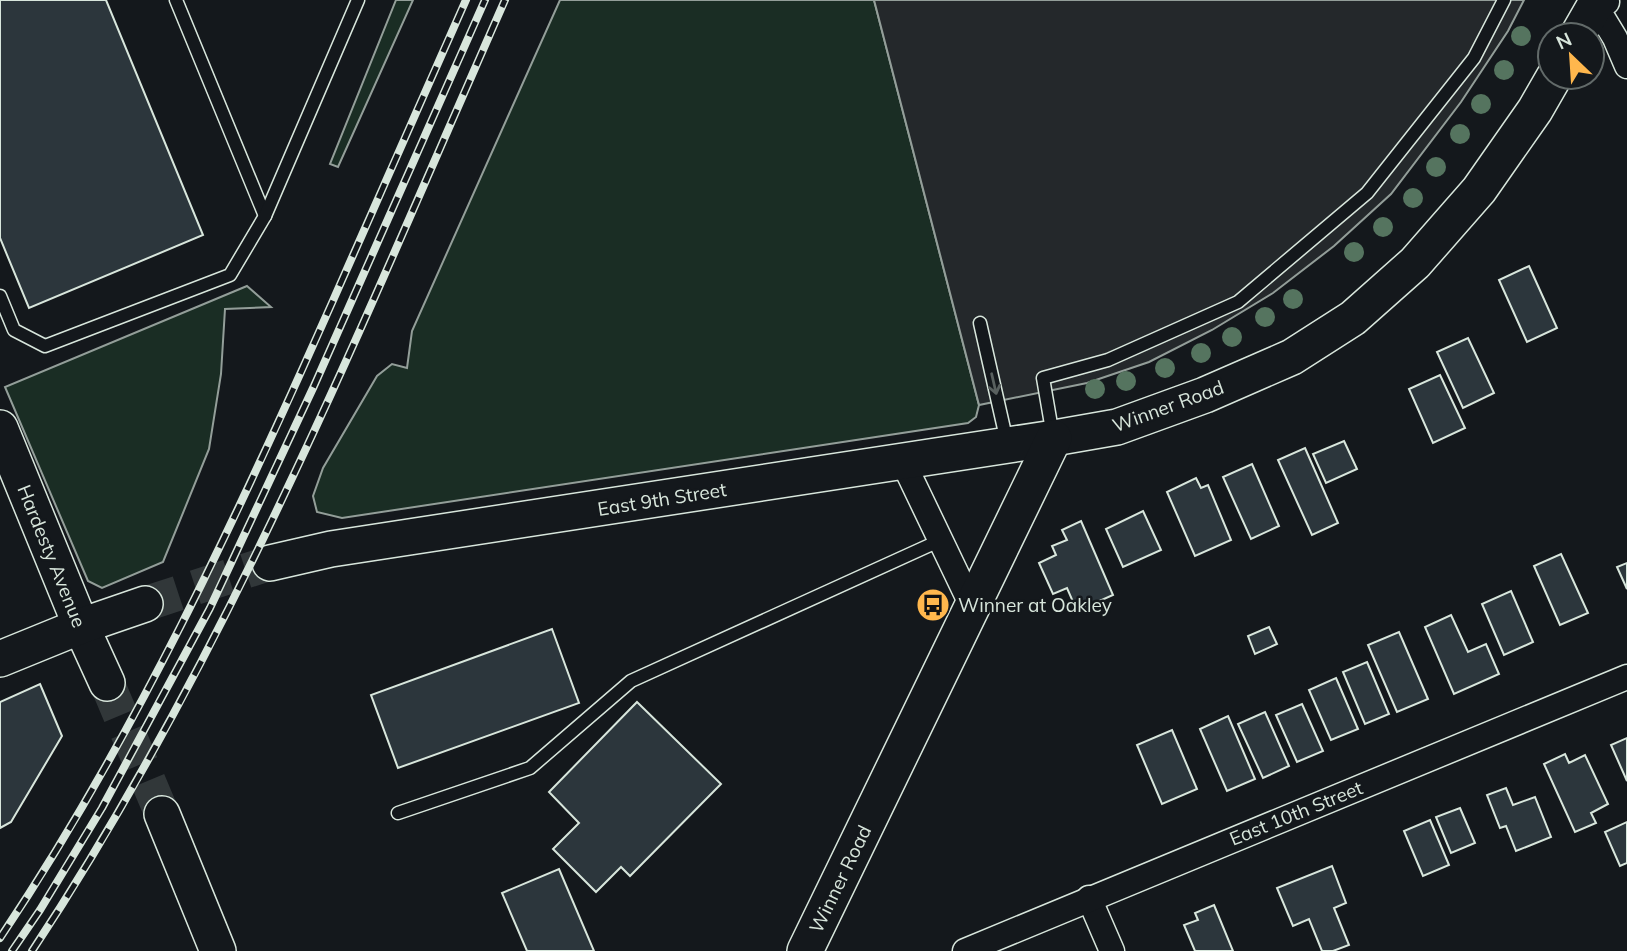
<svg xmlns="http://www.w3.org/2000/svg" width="1627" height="951" viewBox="0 0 1627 951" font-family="Mulish,sans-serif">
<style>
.green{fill:#1a2d24;stroke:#939e99;stroke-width:2}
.parking{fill:#24282b;stroke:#939e99;stroke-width:2}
.building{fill:#2c363c;stroke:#d8e6dc;stroke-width:2}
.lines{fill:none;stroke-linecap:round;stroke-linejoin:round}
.secondary-tunnel{stroke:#313739;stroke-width:35;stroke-dasharray:35 18;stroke-linecap:butt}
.lane-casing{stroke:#d8e6dc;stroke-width:15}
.street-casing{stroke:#d8e6dc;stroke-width:27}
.secondary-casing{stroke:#d8e6dc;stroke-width:38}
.lane{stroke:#14181c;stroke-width:12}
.street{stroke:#14181c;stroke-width:24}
.secondary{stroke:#14181c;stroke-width:35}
.rail-casing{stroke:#d8e6dc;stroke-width:8}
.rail{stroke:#14181c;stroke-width:5;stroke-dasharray:16;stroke-linecap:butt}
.tree{fill:#55745f}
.oneway{stroke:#59605f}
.labels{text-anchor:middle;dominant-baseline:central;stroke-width:5;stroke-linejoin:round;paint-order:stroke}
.street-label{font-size:19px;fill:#d8e6dc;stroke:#14181c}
.poi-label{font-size:19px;fill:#d8e6dc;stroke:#14181c;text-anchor:start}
</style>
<rect width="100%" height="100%" fill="#14181c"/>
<g class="green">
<path d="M396,0H413L338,167L330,164Z"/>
<path d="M560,0H874L979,405L976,417L968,423L342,518L317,512L313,496L323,468L377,376L392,364L407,368L412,331Z"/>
<path d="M247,286L271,307L225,309L221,374L209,449L163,562L102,588L88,581L5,387Z"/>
</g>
<path class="parking" d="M874,0H1524L1508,31L1461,102L1391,194L1334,246L1273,293L1212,330L1149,362L1087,383L979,405Z"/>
<g class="building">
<path d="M0,0H106L203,235L29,308L0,238Z"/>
<path d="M1529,266L1557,328L1527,342L1499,280Z"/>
<path d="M1468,338L1494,393L1463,408L1437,352Z"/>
<path d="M1440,375L1465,428L1433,443L1409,389Z"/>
<path d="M1344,441L1357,469L1326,483L1313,454Z"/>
<path d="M1305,448L1338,523L1312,535L1278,460Z"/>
<path d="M1252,464L1279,526L1251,539L1223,477Z"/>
<path d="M1196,478L1201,488L1208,485L1231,540L1195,556L1167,492Z"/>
<path d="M1143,511L1161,550L1123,567L1106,529Z"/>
<path d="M1081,521L1113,595L1077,611L1067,588L1053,594L1039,563L1056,555L1052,546L1067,540L1062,530Z"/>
<path d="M1561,554L1588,613L1560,625L1534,566Z"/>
<path d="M1627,563V589L1617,567Z"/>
<path d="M1511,591L1533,642L1504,655L1482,604Z"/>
<path d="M1451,615L1468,652L1486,644L1499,674L1454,694L1425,627Z"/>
<path d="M1269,627L1277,644L1255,654L1248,636Z"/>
<path d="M552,629L579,703L398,768L371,695Z"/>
<path d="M1399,632L1428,699L1397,712L1368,645Z"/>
<path d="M1367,662L1389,714L1365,724L1343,672Z"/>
<path d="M1336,678L1358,729L1331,740L1309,690Z"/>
<path d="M40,684L62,736L11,822L0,828V702Z"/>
<path d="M637,702L721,784L630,876L621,867L596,892L553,849L579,823L549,792Z"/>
<path d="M1302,704L1323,751L1297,762L1276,715Z"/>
<path d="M1265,712L1289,766L1263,778L1238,724Z"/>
<path d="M1228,716L1255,779L1227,791L1200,729Z"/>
<path d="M1172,730L1197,789L1162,804L1137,745Z"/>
<path d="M1627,738V781L1611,745Z"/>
<path d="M1565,754L1569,763L1585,755L1608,804L1591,813L1596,823L1575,832L1544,764Z"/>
<path d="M1506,788L1513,805L1535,797L1551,837L1516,851L1506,826L1500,828L1487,795Z"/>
<path d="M1460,808L1475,843L1451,853L1436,817Z"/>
<path d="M1430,820L1449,865L1423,876L1404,831Z"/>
<path d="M1627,822V863L1620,866L1605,832Z"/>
<path d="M1332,866L1346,903L1334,908L1349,945L1333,951H1322L1309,919L1293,926L1277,888Z"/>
<path d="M559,869L594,951H527L502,893Z"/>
<path d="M1214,905L1233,951H1195L1184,925L1198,920L1195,913Z"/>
</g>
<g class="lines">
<g class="secondary-tunnel">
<path d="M145,604L270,563"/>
<path d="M107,683L162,814"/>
</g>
<defs>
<g id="lane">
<path d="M176,0L265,216"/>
<path d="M0,296L14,330L45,346L230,275L265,216L358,0"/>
<path d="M980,323L1007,442"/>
<path d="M1053,436L1043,378L1108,360L1238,302L1367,193L1474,58L1504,0"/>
<path d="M398,813L530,768L631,681L941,540"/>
</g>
<g id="street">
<path d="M1607,2L1595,5L1615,38L1627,66"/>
<path d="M903,462L972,606"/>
<path d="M1089,898L1112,951"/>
<path d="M965,951L1627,677"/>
</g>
<g id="secondary">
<path d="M1578,35L1598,0"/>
<path d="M0,428L81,626L107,683"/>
<path d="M270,563L331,549L1054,438L1117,427L1205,395L1292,357L1353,318L1415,263L1479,190L1535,110L1554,77"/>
<path d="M0,659L81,626L145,604"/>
<path d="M162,814L218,951"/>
<path d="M805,951L1054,438"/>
</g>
</defs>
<use href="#lane" class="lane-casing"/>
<use href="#street" class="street-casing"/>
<use href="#secondary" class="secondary-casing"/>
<use href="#lane" class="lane"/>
<use href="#street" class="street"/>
<use href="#secondary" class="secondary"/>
<defs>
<g id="rail">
<path d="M0,938C135,737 237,517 335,296C379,197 422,99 466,0"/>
<path d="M12,951L40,910L102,808L210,608L314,386L485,0"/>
<path d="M32,951C228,655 362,324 505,0"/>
</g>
</defs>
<use href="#rail" class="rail-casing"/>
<use href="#rail" class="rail"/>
</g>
<g class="tree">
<circle cx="1521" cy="36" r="10"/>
<circle cx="1504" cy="70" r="10"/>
<circle cx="1481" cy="104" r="10"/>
<circle cx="1460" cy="134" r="10"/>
<circle cx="1436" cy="167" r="10"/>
<circle cx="1413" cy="198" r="10"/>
<circle cx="1383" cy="227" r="10"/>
<circle cx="1354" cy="252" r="10"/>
<circle cx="1293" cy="299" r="10"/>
<circle cx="1265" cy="317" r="10"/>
<circle cx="1232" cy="337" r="10"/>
<circle cx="1201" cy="353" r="10"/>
<circle cx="1165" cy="368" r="10"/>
<circle cx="1126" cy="381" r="10"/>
<circle cx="1095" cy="389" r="10"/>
</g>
<defs><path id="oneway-shaft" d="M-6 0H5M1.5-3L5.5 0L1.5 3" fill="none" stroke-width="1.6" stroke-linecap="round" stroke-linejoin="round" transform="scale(1.75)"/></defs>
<use class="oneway" href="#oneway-shaft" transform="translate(994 384) rotate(77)"/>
<defs>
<symbol id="bus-disc" viewBox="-11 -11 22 22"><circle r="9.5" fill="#ffb74d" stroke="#14181c"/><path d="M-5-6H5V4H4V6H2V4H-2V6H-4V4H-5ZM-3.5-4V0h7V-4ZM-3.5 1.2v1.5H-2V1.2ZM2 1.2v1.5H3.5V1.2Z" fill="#111"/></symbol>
</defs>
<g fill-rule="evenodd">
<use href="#bus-disc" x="914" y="586" width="38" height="38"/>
</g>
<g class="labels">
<g class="street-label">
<text transform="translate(1168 406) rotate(-20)">Winner Road</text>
<text transform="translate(662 499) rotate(-9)">East 9th Street</text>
<text transform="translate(52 556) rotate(68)">Hardesty Avenue</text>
<text transform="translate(1296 813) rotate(-22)">East 10th Street</text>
<text transform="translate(840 879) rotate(-64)">Winner Road</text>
</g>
<g class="poi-label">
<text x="958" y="605">Winner at Oakley</text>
</g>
</g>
<g transform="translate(1571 56) rotate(335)"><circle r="33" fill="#14181c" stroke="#626a69" stroke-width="2"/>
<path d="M0-5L12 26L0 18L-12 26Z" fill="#ffb74d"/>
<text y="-10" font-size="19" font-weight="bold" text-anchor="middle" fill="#d8e6dc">N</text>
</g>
</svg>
